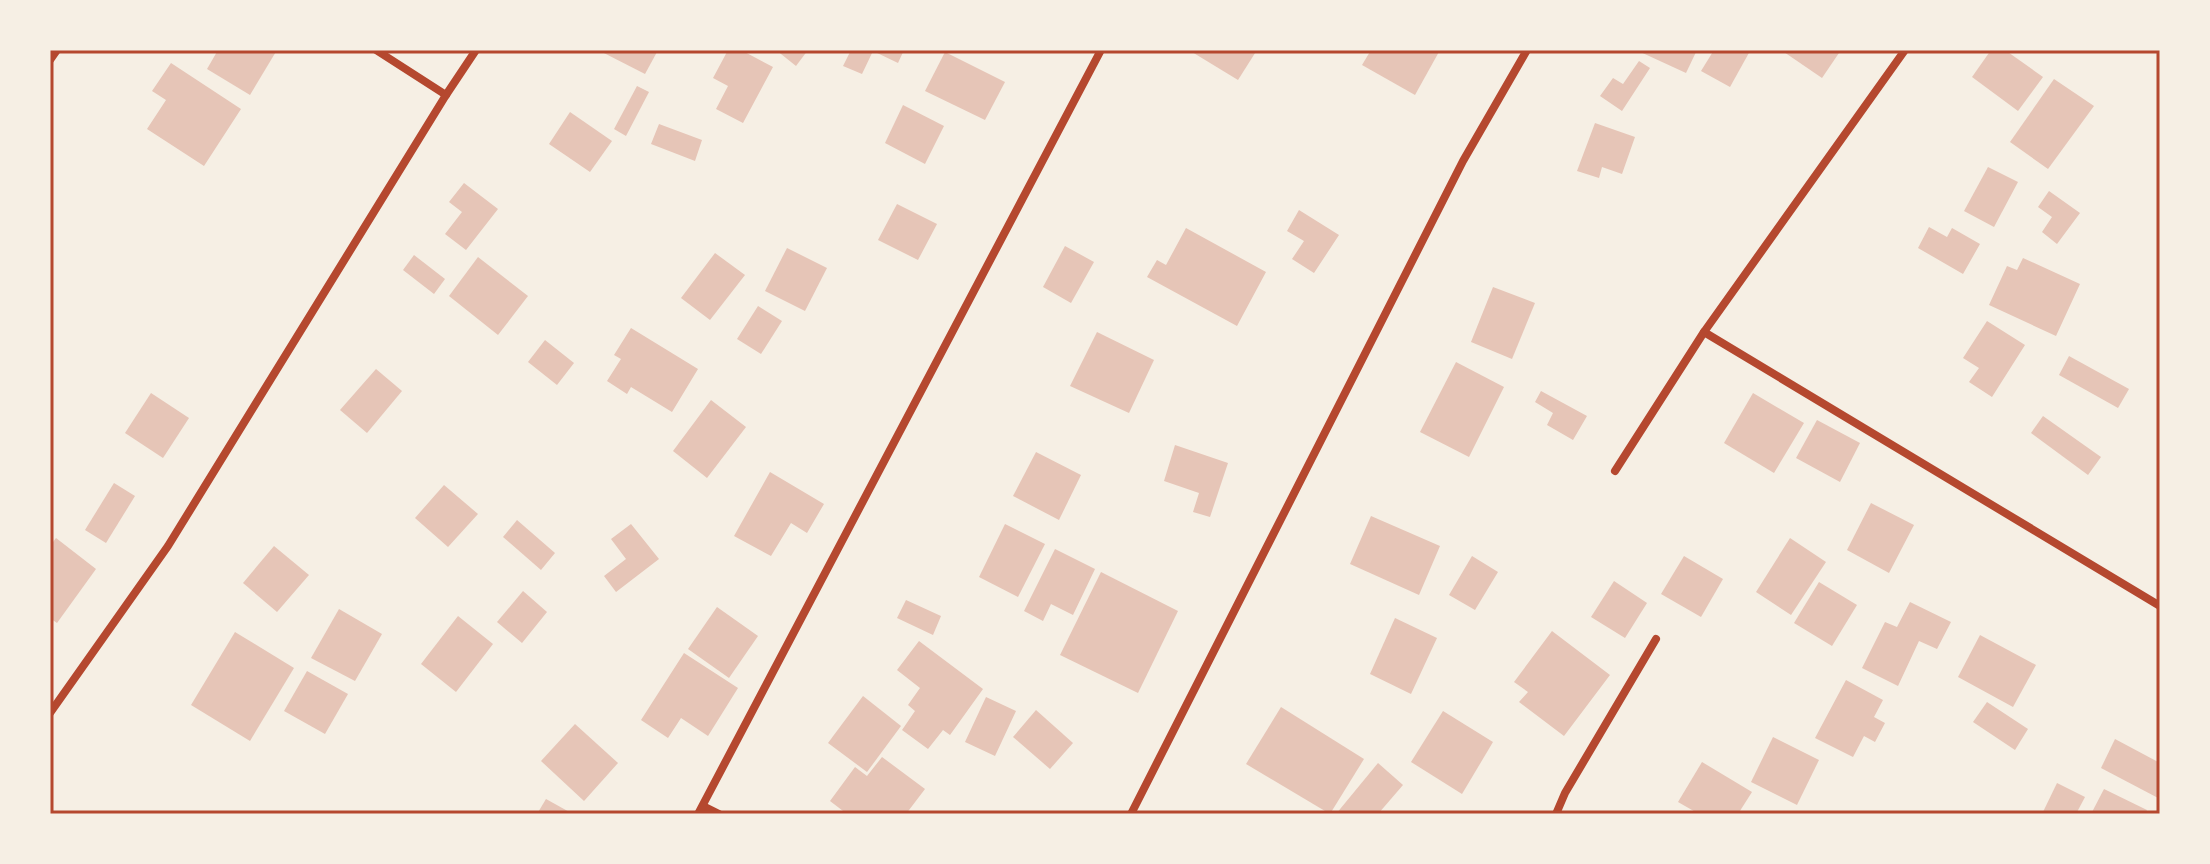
<svg xmlns="http://www.w3.org/2000/svg" width="2210" height="864" viewBox="0 0 2210 864" font-family="Karla,sans-serif">
<style>
.building{fill:#e6c5b7}
.lines{fill:none;stroke-linecap:round;stroke-linejoin:round}
.minor{stroke:#b5482f;stroke-width:8}
.neatline{fill:none;stroke:#b5482f;stroke-width:3}
</style>
<rect width="100%" height="100%" fill="#f6efe4"/>
<g class="building">
<path d="M218,50H277L250,95L207,69Z"/>
<path d="M598,50H652L657,52L645,74Z"/>
<path d="M728,50H741L773,67L743,123L716,109L728,86L713,78Z"/>
<path d="M776,50H808L796,66Z"/>
<path d="M851,50H904L898,63L873,51L862,74L843,66Z"/>
<path d="M1193,50H1257L1238,80L1192,52Z"/>
<path d="M1371,50H1440L1415,95L1362,65Z"/>
<path d="M1636,50H1697L1686,73Z"/>
<path d="M1714,50L1750,51L1730,87L1701,71Z"/>
<path d="M1781,50H1841L1822,78Z"/>
<path d="M1991,50H2005L2043,77L2018,111L1972,77Z"/>
<path d="M945,52L1005,82L985,120L925,91Z"/>
<path d="M1639,61L1650,68L1622,111L1600,96L1613,78L1623,84Z"/>
<path d="M171,63L241,109L204,166L147,129L166,100L152,91Z"/>
<path d="M2054,79L2094,106L2048,169L2010,142Z"/>
<path d="M637,86L649,92L626,136L614,129Z"/>
<path d="M903,105L944,126L925,164L885,143Z"/>
<path d="M570,112L612,141L590,172L549,144Z"/>
<path d="M1595,123L1635,137L1622,174L1602,167L1599,178L1577,171Z"/>
<path d="M659,124L702,140L695,161L651,144Z"/>
<path d="M1988,167L2018,182L1994,227L1964,211Z"/>
<path d="M464,183L498,209L466,250L445,234L462,212L449,202Z"/>
<path d="M2049,191L2080,213L2057,244L2042,232L2052,217L2038,207Z"/>
<path d="M897,204L937,224L918,260L878,240Z"/>
<path d="M1299,210L1339,235L1314,273L1292,259L1304,241L1287,231Z"/>
<path d="M1929,227L1947,237L1952,228L1980,244L1963,274L1918,248Z"/>
<path d="M1186,228L1266,272L1237,326L1147,277L1157,260L1166,265Z"/>
<path d="M1065,246L1094,262L1071,303L1043,287Z"/>
<path d="M787,248L827,268L805,311L765,291Z"/>
<path d="M715,253L745,275L710,320L681,298Z"/>
<path d="M414,255L445,279L434,294L403,270Z"/>
<path d="M478,257L528,296L498,335L449,296Z"/>
<path d="M2023,258L2080,284L2056,336L1989,305L2007,266L2017,270Z"/>
<path d="M1493,287L1535,303L1512,359L1471,342Z"/>
<path d="M758,306L782,321L761,354L737,339Z"/>
<path d="M1987,321L2025,345L1992,397L1969,382L1979,368L1963,358Z"/>
<path d="M631,328L698,369L672,412L631,387L627,394L607,381L621,359L614,355Z"/>
<path d="M1097,332L1154,360L1129,413L1070,386Z"/>
<path d="M545,340L574,363L557,385L528,362Z"/>
<path d="M2069,356L2129,389L2118,408L2059,375Z"/>
<path d="M1456,362L1504,387L1469,457L1420,432Z"/>
<path d="M376,369L402,391L367,433L340,410Z"/>
<path d="M1541,391L1587,416L1573,440L1547,425L1553,413L1535,402Z"/>
<path d="M151,393L189,418L163,458L125,433Z"/>
<path d="M1753,393L1804,423L1774,473L1724,443Z"/>
<path d="M711,400L746,427L707,478L673,451Z"/>
<path d="M2043,416L2101,457L2088,475L2031,433Z"/>
<path d="M1817,420L1860,443L1840,482L1796,458Z"/>
<path d="M1175,445L1228,463L1210,517L1193,512L1199,493L1164,481Z"/>
<path d="M1036,452L1081,475L1059,520L1013,496Z"/>
<path d="M770,472L824,504L807,533L791,523L771,556L734,536Z"/>
<path d="M114,483L135,496L106,543L85,530Z"/>
<path d="M444,485L478,514L448,547L415,518Z"/>
<path d="M1871,503L1914,525L1889,573L1847,550Z"/>
<path d="M1371,516L1440,546L1419,595L1350,564Z"/>
<path d="M517,520L555,553L541,570L503,537Z"/>
<path d="M631,524L659,559L616,592L604,576L626,559L611,539Z"/>
<path d="M1005,524L1045,544L1018,597L979,577Z"/>
<path d="M56,538L96,569L57,623L50,618V546Z"/>
<path d="M1790,538L1826,562L1791,615L1756,592Z"/>
<path d="M274,546L309,575L277,612L243,583Z"/>
<path d="M1055,549L1095,569L1073,615L1051,604L1043,621L1024,611Z"/>
<path d="M1472,556L1498,572L1475,610L1449,595Z"/>
<path d="M1684,556L1723,579L1701,617L1661,594Z"/>
<path d="M1101,572L1178,611L1138,693L1060,655Z"/>
<path d="M1614,581L1647,603L1625,638L1591,617Z"/>
<path d="M1819,582L1857,605L1832,646L1794,623Z"/>
<path d="M523,591L547,612L522,643L497,622Z"/>
<path d="M906,600L941,616L933,635L897,618Z"/>
<path d="M1910,602L1951,622L1937,649L1919,641L1898,686L1862,668L1885,622L1897,627Z"/>
<path d="M717,607L758,636L729,678L688,649Z"/>
<path d="M339,609L382,634L355,681L311,658Z"/>
<path d="M458,616L493,644L456,692L421,664Z"/>
<path d="M1395,618L1437,638L1411,694L1370,674Z"/>
<path d="M1552,631L1610,675L1564,736L1519,702L1528,692L1514,682Z"/>
<path d="M235,632L294,668L250,741L191,705Z"/>
<path d="M1980,635L2036,665L2013,707L1958,677Z"/>
<path d="M919,641L983,689L950,735L943,730L928,749L902,730L915,711L908,705L920,688L897,670Z"/>
<path d="M684,653L738,688L708,736L681,718L668,738L641,720Z"/>
<path d="M307,671L348,694L325,734L284,711Z"/>
<path d="M1846,680L1883,700L1874,717L1885,723L1875,742L1864,736L1853,757L1815,738Z"/>
<path d="M863,696L901,726L867,772L828,743Z"/>
<path d="M986,697L1016,711L995,756L965,742Z"/>
<path d="M1987,702L2028,729L2015,750L1973,722Z"/>
<path d="M1281,707L1364,759L1330,814L1246,764Z"/>
<path d="M1036,710L1073,743L1050,769L1013,737Z"/>
<path d="M1443,711L1493,742L1462,794L1411,762Z"/>
<path d="M575,724L618,763L584,801L541,761Z"/>
<path d="M1773,737L1819,760L1797,805L1751,782Z"/>
<path d="M2115,739L2160,763V799L2101,768Z"/>
<path d="M882,757L925,789L906,814H847L830,801L855,767L867,776Z"/>
<path d="M1702,762L1752,792L1738,814H1699L1678,802Z"/>
<path d="M1378,763L1403,785L1378,814H1336Z"/>
<path d="M2057,783L2085,797L2076,814H2042Z"/>
<path d="M2104,789L2147,810L2145,814H2091Z"/>
<path d="M546,799L573,814H537Z"/>
</g>
<g class="lines">
<g class="minor">
<path d="M376,50L446,95"/>
<path d="M50,60L57,50"/>
<path d="M1704,332L2160,606"/>
<path d="M1615,471L1704,332L1905,50"/>
<path d="M50,713L168,546L446,95L476,50"/>
<path d="M703,806L719,814"/>
<path d="M698,814L1101,50"/>
<path d="M1131,814L1463,161L1527,50"/>
<path d="M1556,814L1565,793L1656,639"/>
</g>
</g>
<rect width="2210" height="864" fill="none" stroke="#f6efe4" stroke-width="104"/>
<rect x="52" y="52" width="2106" height="760" class="neatline"/>
</svg>
